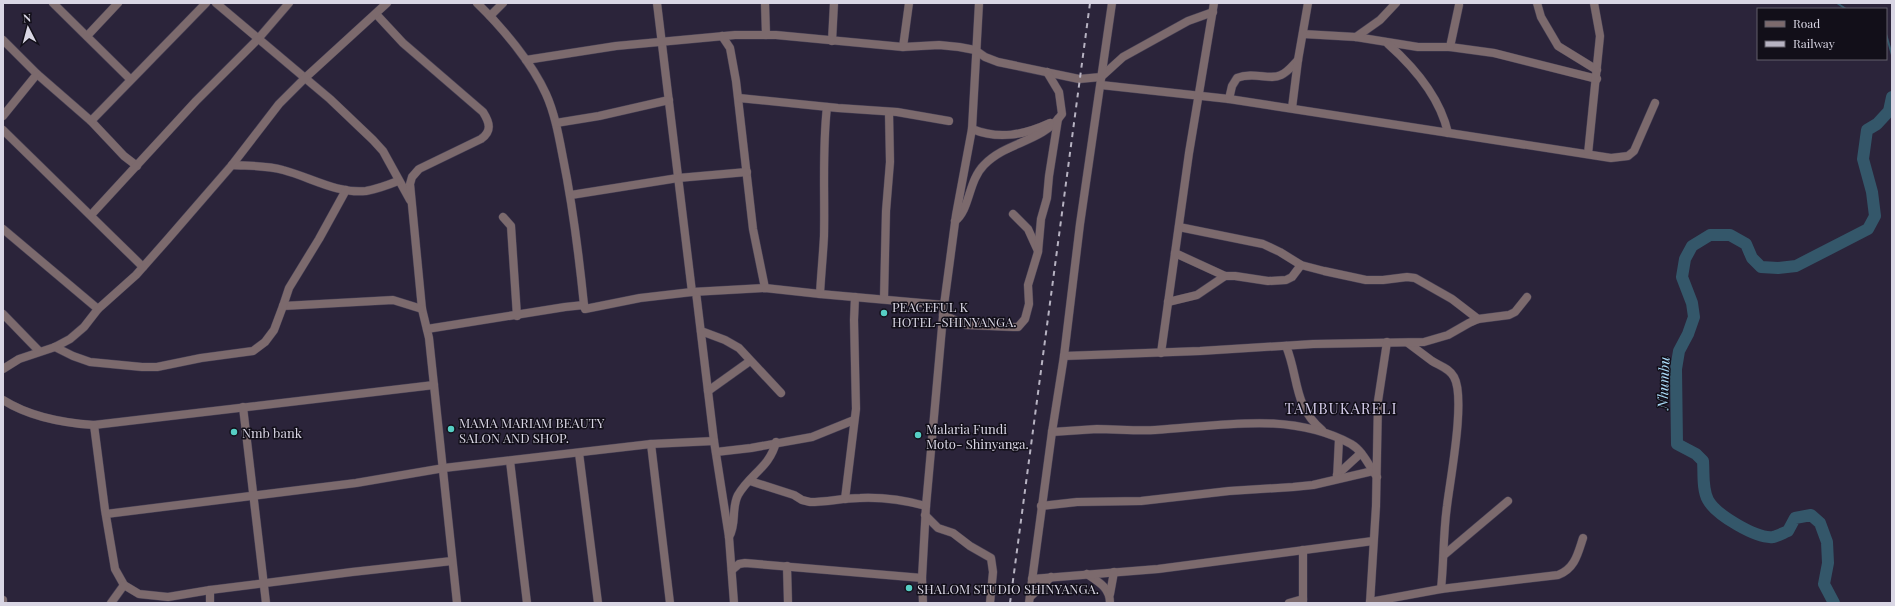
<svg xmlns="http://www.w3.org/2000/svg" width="1895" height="606" viewBox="0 0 1895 606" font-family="'Playfair Display',serif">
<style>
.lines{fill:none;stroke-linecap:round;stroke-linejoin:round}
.stream{stroke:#34576a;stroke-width:2}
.river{stroke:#34576a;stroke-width:12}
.minor-casing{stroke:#474055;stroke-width:9}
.minor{stroke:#7c6a6d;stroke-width:8}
.rail{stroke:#b7b3c2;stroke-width:2;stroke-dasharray:5 5;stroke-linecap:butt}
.poi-dot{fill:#56cec4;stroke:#120f19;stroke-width:1.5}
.labels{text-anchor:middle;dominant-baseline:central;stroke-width:3;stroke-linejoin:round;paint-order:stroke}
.poi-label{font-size:13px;fill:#d9d6e4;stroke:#120f19;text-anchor:start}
.water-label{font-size:14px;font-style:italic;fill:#acddfa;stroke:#120f19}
.quarter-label{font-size:15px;letter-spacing:1px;fill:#d2cae7;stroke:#120f19}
</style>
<rect width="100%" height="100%" fill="#2b243a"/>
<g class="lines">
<g class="stream">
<path d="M1837,3L1846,9"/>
<path d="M1886,34L1892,55"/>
</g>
<path class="river" d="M1834,603L1824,584L1828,563L1827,542L1820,523L1811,515L1795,518L1788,531C1783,533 1778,536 1773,537C1757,539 1716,515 1708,500C1702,489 1704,473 1703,461L1696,454L1677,444L1676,369L1679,351L1688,334L1694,317L1692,303L1682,277L1685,259L1692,246L1710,235H1730L1746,244L1752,258L1761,267L1778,268L1796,266L1868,229L1875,216L1872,192L1863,159L1867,130L1877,124L1889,111L1892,97"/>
<defs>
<g id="minor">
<path d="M53,3L130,79"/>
<path d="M216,3L330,99L373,140L383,151L410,200"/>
<path d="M477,3C502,27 532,63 546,94C555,114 559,137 563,158C573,207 579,256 584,305"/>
<path d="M657,3L692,292"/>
<path d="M765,3L766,35"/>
<path d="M1537,3L1541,17L1558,46L1597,70"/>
<path d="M376,14L403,43L483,112C490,123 492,131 481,139L419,169L412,177L410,184L422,309L429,338L457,603"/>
<path d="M490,16L503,3"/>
<path d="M1303,34L1356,37L1418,47H1450L1494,53L1597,79"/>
<path d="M87,36L118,3"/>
<path d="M722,36L730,48L736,81L753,229L765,288"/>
<path d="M1356,37L1380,20L1396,3"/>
<path d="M3,40L37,74L91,121L124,156L137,166"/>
<path d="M832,41L834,3"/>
<path d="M1388,44C1415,68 1440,97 1448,133"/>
<path d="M903,47L909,3"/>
<path d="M1450,47L1459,5"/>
<path d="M526,60L616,46L735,35H776L903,47L939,45L959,47L975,50L985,57L998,62L1079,79L1101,77L1123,57L1188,21L1213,12"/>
<path d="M1101,85L1229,99L1611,158L1628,156L1634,151L1655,103"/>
<path d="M739,98L838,108L897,112L949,121"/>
<path d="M1229,99L1232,86L1237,78C1254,71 1270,81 1281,75C1288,72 1293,65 1298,60"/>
<path d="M1292,108L1298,60L1308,3"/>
<path d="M3,116L37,74"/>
<path d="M91,121L206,3"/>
<path d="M556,123L599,116L669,100"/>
<path d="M972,129C999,140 1024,135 1050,123"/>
<path d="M3,130L143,267"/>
<path d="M1588,154L1600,36L1594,3"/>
<path d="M232,165C249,166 266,165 283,170C310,177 337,194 366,191C377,189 388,185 398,181"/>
<path d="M571,195L678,178L747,172"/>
<path d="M1013,214L1028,229L1038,251"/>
<path d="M91,215L196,101L258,39L289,3"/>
<path d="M503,217L511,226L517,316"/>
<path d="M955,221C970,210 968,181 984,165C1007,141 1042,143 1062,114L1059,92L1047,72"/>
<path d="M1179,227L1263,244L1280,252L1301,265L1324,271L1366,280H1383L1407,277L1415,278L1452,299L1478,319"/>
<path d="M3,229L98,309"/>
<path d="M1175,253L1225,276"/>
<path d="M696,292L714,441L729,537L734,603"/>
<path d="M820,294C821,275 823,256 824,236C825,193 822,150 827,107"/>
<path d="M884,299L886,211L890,162L889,112"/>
<path d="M1168,302L1197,295L1225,276H1235L1268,281L1286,280L1292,277L1301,265"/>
<path d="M283,306L393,300L422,309"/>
<path d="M3,314L39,351"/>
<path d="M943,315L966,325L1013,327H1018L1025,319L1029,304L1028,285L1038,252L1041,219L1047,198L1049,176L1058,119"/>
<path d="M427,329L565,307L584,305L585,309L640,298L692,292L765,288L820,294L944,305"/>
<path d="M701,331L725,340L739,348L781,393"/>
<path d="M1408,343C1416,349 1424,355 1432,361C1440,366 1449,368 1454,377C1466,398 1450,480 1447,506C1443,534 1444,561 1441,589"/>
<path d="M1286,346C1299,377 1293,406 1322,430"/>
<path d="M55,347L73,356L90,362L142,367H157L201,358L253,351L265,342L274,330L283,306L289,288L319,239L346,190"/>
<path d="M1161,353L1189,153L1214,3"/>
<path d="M1064,356L1200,351L1313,344L1424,342L1448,335L1469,323L1478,319L1509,315L1515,312L1527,297"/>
<path d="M3,369L19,359L55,347L70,339L84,327L98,309L136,275L167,240L232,165L279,104L305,78L387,3"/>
<path d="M708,391L750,361"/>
<path d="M3,400C30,417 63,423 94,425L434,385"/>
<path d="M243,407L266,603"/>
<path d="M94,425L105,510L115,569L124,585L139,594L168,597L210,590L352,572L452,561"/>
<path d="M1052,432C1067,431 1082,430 1097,429C1116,429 1136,431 1155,430C1221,426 1290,411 1351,444C1363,451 1369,466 1377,477"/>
<path d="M651,444L670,603"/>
<path d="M716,452L751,448L812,437L854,420"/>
<path d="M579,453L598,603"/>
<path d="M510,461L527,603"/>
<path d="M1337,475L1361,453"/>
<path d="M1337,479L1339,439"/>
<path d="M750,481L794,495L802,500L810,502C827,502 844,498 860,498C883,497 904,500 926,506"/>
<path d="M845,499L856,409L854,320L855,297"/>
<path d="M1041,506L1077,502L1141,501L1229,491L1293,487L1313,485L1373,471"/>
<path d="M106,514L356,483L444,468L651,444L714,441"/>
<path d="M925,515L938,528L953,533L970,546L991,558L993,572L990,603"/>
<path d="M729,537C737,524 731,508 738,495C750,474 770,467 776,442"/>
<path d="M1444,555L1508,501"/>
<path d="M787,566L788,603"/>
<path d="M732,570L739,564L745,563L922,578"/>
<path d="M1087,574C1099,582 1110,588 1110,603"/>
<path d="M1032,579L1158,569L1373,541"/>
<path d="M210,590V603"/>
<path d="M1110,594L1114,572"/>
<path d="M1030,597L1051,577"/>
<path d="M3,600V603"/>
<path d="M1370,602L1441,589L1558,575C1575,569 1578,553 1583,538"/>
<path d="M111,603L124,585"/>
<path d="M923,603L922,578L926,506L944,305L956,215L972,129L979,3"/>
<path d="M1029,603L1052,432L1064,356L1080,224L1112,3"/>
<path d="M1289,603L1303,599"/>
<path d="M1303,603V550"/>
<path d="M1370,603L1376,506L1378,401L1387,342"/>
</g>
</defs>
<use href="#minor" class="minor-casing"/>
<use href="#minor" class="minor"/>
<path class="rail" d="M1010,603L1090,3"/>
</g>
<g class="poi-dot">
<circle cx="884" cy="313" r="4"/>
<circle cx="451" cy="429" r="4"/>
<circle cx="234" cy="432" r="4"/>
<circle cx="918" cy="435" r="4"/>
<circle cx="909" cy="588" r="4"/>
</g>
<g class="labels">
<g class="poi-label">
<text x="892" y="306">PEACEFUL K<tspan x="892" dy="15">HOTEL-SHINYANGA.</tspan></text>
<text x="459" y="422">MAMA MARIAM BEAUTY<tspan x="459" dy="15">SALON AND SHOP.</tspan></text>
<text x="926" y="428">Malaria Fundi<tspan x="926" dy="15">Moto- Shinyanga.</tspan></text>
<text x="242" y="432">Nmb bank</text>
<text x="917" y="588">SHALOM STUDIO SHINYANGA.</text>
</g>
<g class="water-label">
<text transform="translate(1663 383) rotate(-88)">Nhumbu</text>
</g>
<g class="quarter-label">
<text x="1341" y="408">TAMBUKARELI</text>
</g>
</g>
<rect width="1895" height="606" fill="none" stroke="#d9d6e4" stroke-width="8"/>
<rect x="1757" y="8" width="130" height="52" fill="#120f19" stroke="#625f6a"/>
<rect x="1765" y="21" width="20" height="6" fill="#7c6a6d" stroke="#625f6a"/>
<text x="1793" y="28" font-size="12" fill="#d9d6e4">Road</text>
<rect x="1765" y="41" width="20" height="6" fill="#b7b3c2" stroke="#625f6a"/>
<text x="1793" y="48" font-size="12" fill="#d9d6e4">Railway</text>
<g transform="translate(28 28) rotate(354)" stroke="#120f19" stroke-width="3" paint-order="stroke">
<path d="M0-3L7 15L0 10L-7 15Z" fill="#d9d6e4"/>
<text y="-6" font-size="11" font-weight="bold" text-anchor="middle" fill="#d9d6e4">N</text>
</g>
</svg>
